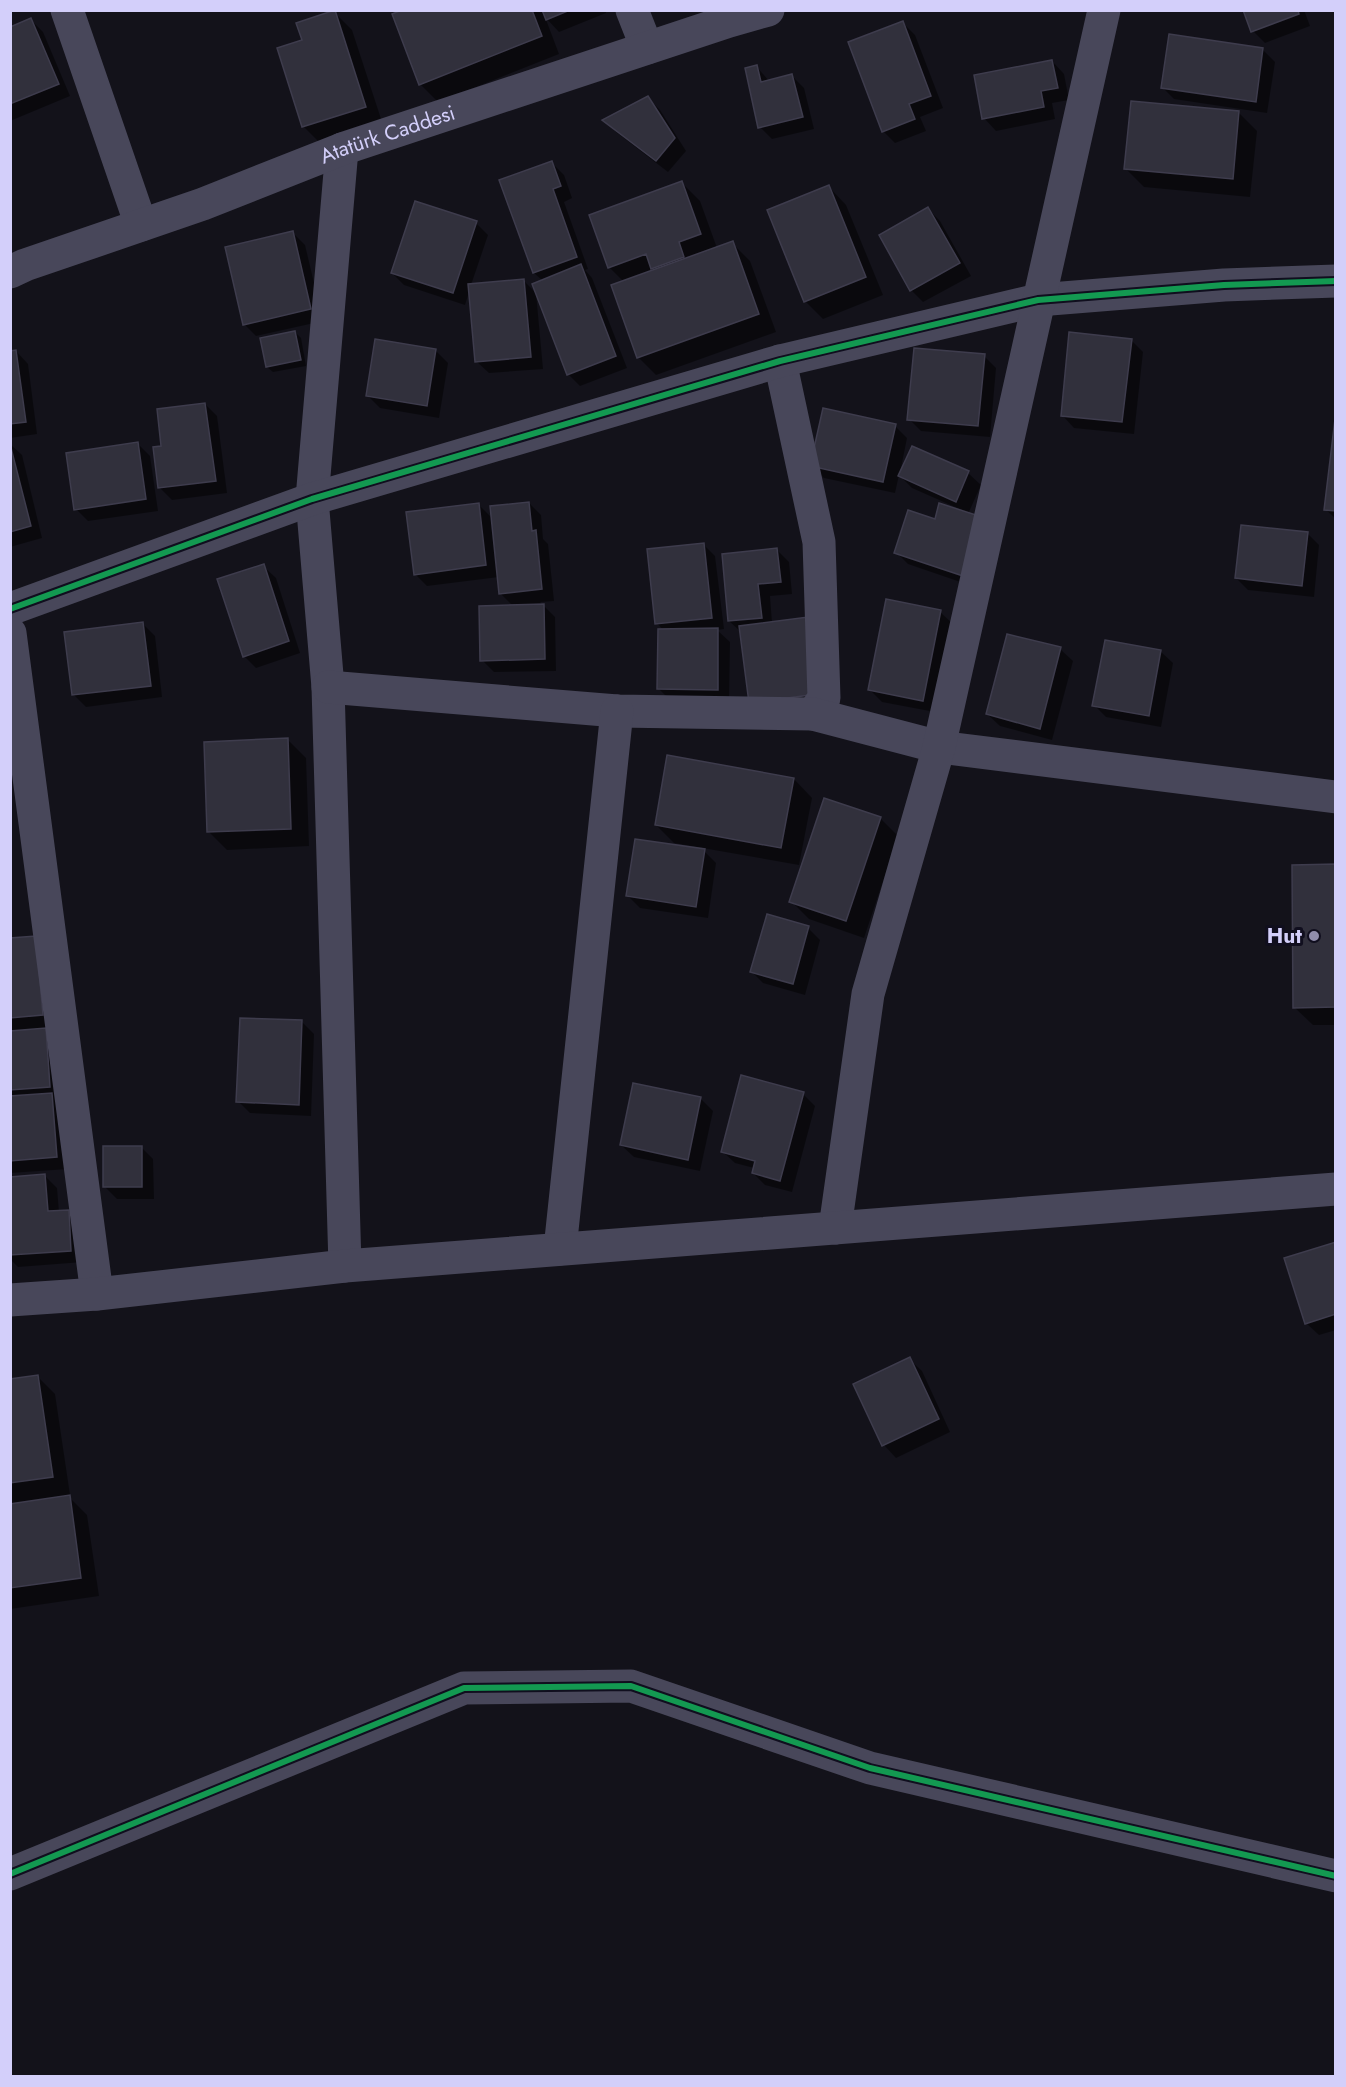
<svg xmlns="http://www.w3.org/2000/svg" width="1346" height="2087" viewBox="0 0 1346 2087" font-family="Jost,sans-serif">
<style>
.shadow{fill:#0007}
.building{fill:#31303c;stroke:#3e3c4d;stroke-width:1.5}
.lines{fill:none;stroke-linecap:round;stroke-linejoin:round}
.minor{stroke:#48475a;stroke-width:33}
.cycleway-casing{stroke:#100e1e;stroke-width:10}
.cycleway{stroke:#139951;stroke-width:6}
.poi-dot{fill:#908dac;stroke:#100e1e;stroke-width:2}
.labels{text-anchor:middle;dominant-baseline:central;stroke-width:6;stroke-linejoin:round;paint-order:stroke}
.street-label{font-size:21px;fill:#d3cffa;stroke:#100e1e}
.poi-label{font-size:21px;font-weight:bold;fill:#d3cffa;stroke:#100e1e;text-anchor:end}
</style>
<rect width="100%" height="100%" fill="#13121a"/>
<g class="shadow">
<path d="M406,10H606V13L559,32L545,17L559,54L438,102L420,84Z"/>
<path d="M1245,10H1304L1310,26L1265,43L1253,31Z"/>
<path d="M334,12L352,30L383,125L322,145L304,127L278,49L304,41Z"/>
<path d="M31,20L43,32L70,96L10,121V29Z"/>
<path d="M903,23L915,35L943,108L920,117L926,131L895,143L883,131Z"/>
<path d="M1263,50L1275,62L1267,113L1174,99L1162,87Z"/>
<path d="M1052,61L1064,74L1069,100L1052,103L1055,119L996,131L984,118Z"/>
<path d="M757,67L769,81L792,76L804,88L814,129L772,139L760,127Z"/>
<path d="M648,98L660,110L686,151L668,172L616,132L605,120Z"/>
<path d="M1239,113L1257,131L1250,197L1144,187L1126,169Z"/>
<path d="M552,163L564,175L572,198L564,202L588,269L585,270L592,278L627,368L580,386L568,374L543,281L534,273L501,181Z"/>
<path d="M682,183L700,201L717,248L732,243L750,261L776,332L656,375L638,357L624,282L609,267Z"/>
<path d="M828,186L846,205L883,295L823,319L805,301Z"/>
<path d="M928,209L940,221L971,276L923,302L911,290Z"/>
<path d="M476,223L488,235L471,285L524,281L536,293L543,369L489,373L476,361L470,289L465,305L404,285L392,273Z"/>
<path d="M293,233L305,245L323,321L256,336L244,324Z"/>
<path d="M295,332L301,338L306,366L273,372L267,367Z"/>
<path d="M1131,340L1143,352L1134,434L1074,428L1062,415Z"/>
<path d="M16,351L28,364L37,434L10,438V352Z"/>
<path d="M436,351L448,363L439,418L380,408L368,396Z"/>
<path d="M984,356L996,368L990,437L921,431L909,419Z"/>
<path d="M205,404L217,416L227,493L172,500L159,487Z"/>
<path d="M895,426L907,438L900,473L912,448L968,473L981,485L968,514L978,588L908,564L896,552L936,521L962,512V510L912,488L899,475L895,493L824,478L812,466Z"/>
<path d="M1336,426V519L1325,509Z"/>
<path d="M10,444L22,455L42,538L10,547Z"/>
<path d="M138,444L150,456L158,511L88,521L76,509Z"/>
<path d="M529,503L541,515L543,539L548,544L554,601L540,602L555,617L556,671L494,672L482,660L513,606L500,593L499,577L427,586L415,574L478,504L493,519Z"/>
<path d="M1307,533L1319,545L1314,597L1248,590L1236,578Z"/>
<path d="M703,544L715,556L724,629L717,630L730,642L729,701H671L659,689L663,630L657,623Z"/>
<path d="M777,550L789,562L792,594L770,596L772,623L829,705L762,715L741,632L729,621Z"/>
<path d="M263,566L276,578L300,653L256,668L244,656Z"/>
<path d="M940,612L953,624L935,712L882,702L869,689Z"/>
<path d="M143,624L155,636L162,697L86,707L74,695Z"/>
<path d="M1060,649L1073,661L1052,740L1000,726L987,714Z"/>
<path d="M1160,651L1173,663L1161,727L1106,717L1094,705Z"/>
<path d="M288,740L306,758L309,846L227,850L208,831Z"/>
<path d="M794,779L812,798L799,865L674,843L656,825Z"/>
<path d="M880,818L898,836L864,938L809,919L791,901Z"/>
<path d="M703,850L716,863L708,918L640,908L628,896Z"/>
<path d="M1336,865V1025H1313L1294,1007Z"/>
<path d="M808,928L820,940L805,995L763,983L751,971Z"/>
<path d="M10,939L54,955L68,1169L10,1173Z"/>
<path d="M302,1022L314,1034L311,1116L250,1113L238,1101Z"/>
<path d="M803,1094L815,1106L792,1192L765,1185L753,1173L754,1168L735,1163L722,1151Z"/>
<path d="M701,1099L713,1111L700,1171L634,1157L621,1145Z"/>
<path d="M141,1147L153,1159L154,1199H117L105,1187Z"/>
<path d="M45,1176L57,1188L59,1212L68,1211L80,1223L83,1262L18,1267L10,1259V1179Z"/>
<path d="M1336,1244V1330L1319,1335L1306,1323Z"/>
<path d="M909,1359L922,1371L950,1432L896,1458L884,1445L855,1385Z"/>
<path d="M37,1376L55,1394L70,1495H67L87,1515L99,1596L10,1609V1380Z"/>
</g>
<g class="building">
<path d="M335,10L366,107L302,127L277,48L302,40L296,23Z"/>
<path d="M402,10H532L542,36L419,85L392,14Z"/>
<path d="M542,10H570L546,20Z"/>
<path d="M1243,10H1298L1299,14L1251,32Z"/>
<path d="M31,18L59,84L10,104V27Z"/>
<path d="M903,21L931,96L909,104L915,119L882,132L848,42Z"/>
<path d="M1169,34L1263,48L1256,102L1161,88Z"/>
<path d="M1052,60L1058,88L1041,91L1044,107L982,119L974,75Z"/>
<path d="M757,65L761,82L792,74L803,117L758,128L745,68Z"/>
<path d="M648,96L675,138L656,161L602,120Z"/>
<path d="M1131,101L1239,111L1233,179L1124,169Z"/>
<path d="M552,161L561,186L553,189L577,257L533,273L499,180Z"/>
<path d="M682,181L701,234L679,242L684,257L651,269L646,254L608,268L589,215Z"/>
<path d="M829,185L866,277L804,302L767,210Z"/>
<path d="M415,201L477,221L453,293L391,273Z"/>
<path d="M928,207L960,263L910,291L879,235Z"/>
<path d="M293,231L311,309L243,325L225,247Z"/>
<path d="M733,241L759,314L637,358L611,285Z"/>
<path d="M581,264L616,356L567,375L532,284Z"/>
<path d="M524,279L531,357L475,362L468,284Z"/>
<path d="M295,331L301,360L266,367L260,338Z"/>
<path d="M1069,332L1132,339L1122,422L1061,416Z"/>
<path d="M375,339L436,349L427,406L366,396Z"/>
<path d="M914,348L985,354L978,426L907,420Z"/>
<path d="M16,350L26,422L10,424V351Z"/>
<path d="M205,403L216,481L158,488L153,447L161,446L157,409Z"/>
<path d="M823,408L896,424L883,482L810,466Z"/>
<path d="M1335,419H1336V511L1324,510Z"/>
<path d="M138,442L146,499L74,510L66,453Z"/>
<path d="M10,444L31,526L10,532Z"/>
<path d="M912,446L969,471L956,502L898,476Z"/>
<path d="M529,502L532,531L536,530L542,589L499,594L490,506Z"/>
<path d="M479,503L486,565L414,575L406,512Z"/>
<path d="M939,503L985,518L966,577L894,553L908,510L935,519Z"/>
<path d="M1241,525L1308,532L1302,586L1235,578Z"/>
<path d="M704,543L712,618L655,624L647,549Z"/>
<path d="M777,548L781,582L758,584L762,618L728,621L722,554Z"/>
<path d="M264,564L289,641L243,657L217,579Z"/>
<path d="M886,599L941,610L923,701L868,690Z"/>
<path d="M544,604L545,659L480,661L479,606Z"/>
<path d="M808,617L818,694L749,703L739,626Z"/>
<path d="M143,622L151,686L72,695L64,632Z"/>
<path d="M718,628V690L657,689L658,629Z"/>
<path d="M1007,634L1061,647L1040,729L986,714Z"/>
<path d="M1105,640L1161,650L1149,716L1092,706Z"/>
<path d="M288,738L291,829L207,832L204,742Z"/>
<path d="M667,755L794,778L781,848L655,825Z"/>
<path d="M824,798L881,817L846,921L789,902Z"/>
<path d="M635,839L705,849L696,907L626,896Z"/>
<path d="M1336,864V1007L1293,1008L1292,865Z"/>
<path d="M767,914L809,926L793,984L750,972Z"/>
<path d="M36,936L43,1015L10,1018V938Z"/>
<path d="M240,1018L302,1020L299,1105L236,1102Z"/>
<path d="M46,1028L50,1087L10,1090V1031Z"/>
<path d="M741,1075L804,1092L780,1181L752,1173L755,1161L721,1152Z"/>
<path d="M633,1083L701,1097L688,1160L620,1145Z"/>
<path d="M52,1093L57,1157L10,1161V1096Z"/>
<rect x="103" y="1146" width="39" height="41"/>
<path d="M45,1174L48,1211L69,1210L71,1251L10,1255V1177Z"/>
<path d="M1336,1242V1314L1305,1324L1284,1258Z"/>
<path d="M910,1357L939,1419L882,1446L853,1384Z"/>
<path d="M38,1375L53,1477L10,1483V1379Z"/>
<path d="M70,1495L81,1578L10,1588V1504Z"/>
</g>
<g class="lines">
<g class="minor">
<path d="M67,10L141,225"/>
<path d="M632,10L647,48"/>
<path d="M342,149L312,499L328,687L345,1266"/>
<path id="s1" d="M10,272L25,265L203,204L342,149L729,21L768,10"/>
<path d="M780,361L819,542L824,698L813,714"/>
<path d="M10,609L312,499L780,361L1038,300L1224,285L1336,281"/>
<path d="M10,633L97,1294"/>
<path d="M328,687L617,711L813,714L939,747L1336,797"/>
<path d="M835,1228L868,994L939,747L1104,10"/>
<path d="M560,1249L617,711"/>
<path d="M10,1300L97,1294L345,1266L1336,1189"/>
<path d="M10,1874L464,1688L631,1686L870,1768L1336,1876"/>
</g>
<defs>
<g id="cycleway">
<path d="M10,609L312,499L780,361L1038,300L1224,285L1336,281"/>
<path d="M10,1874L464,1688L631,1686L870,1768L1336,1876"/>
</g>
</defs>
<use href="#cycleway" class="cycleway-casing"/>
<use href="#cycleway" class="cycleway"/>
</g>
<circle class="poi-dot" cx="1314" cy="936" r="6"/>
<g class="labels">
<g class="street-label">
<text stroke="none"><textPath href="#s1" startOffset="402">Atatürk Caddesi</textPath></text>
</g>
<g class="poi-label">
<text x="1302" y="936">Hut</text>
</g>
</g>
<rect width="1346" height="2087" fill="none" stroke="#d3cffa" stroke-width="24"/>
</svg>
